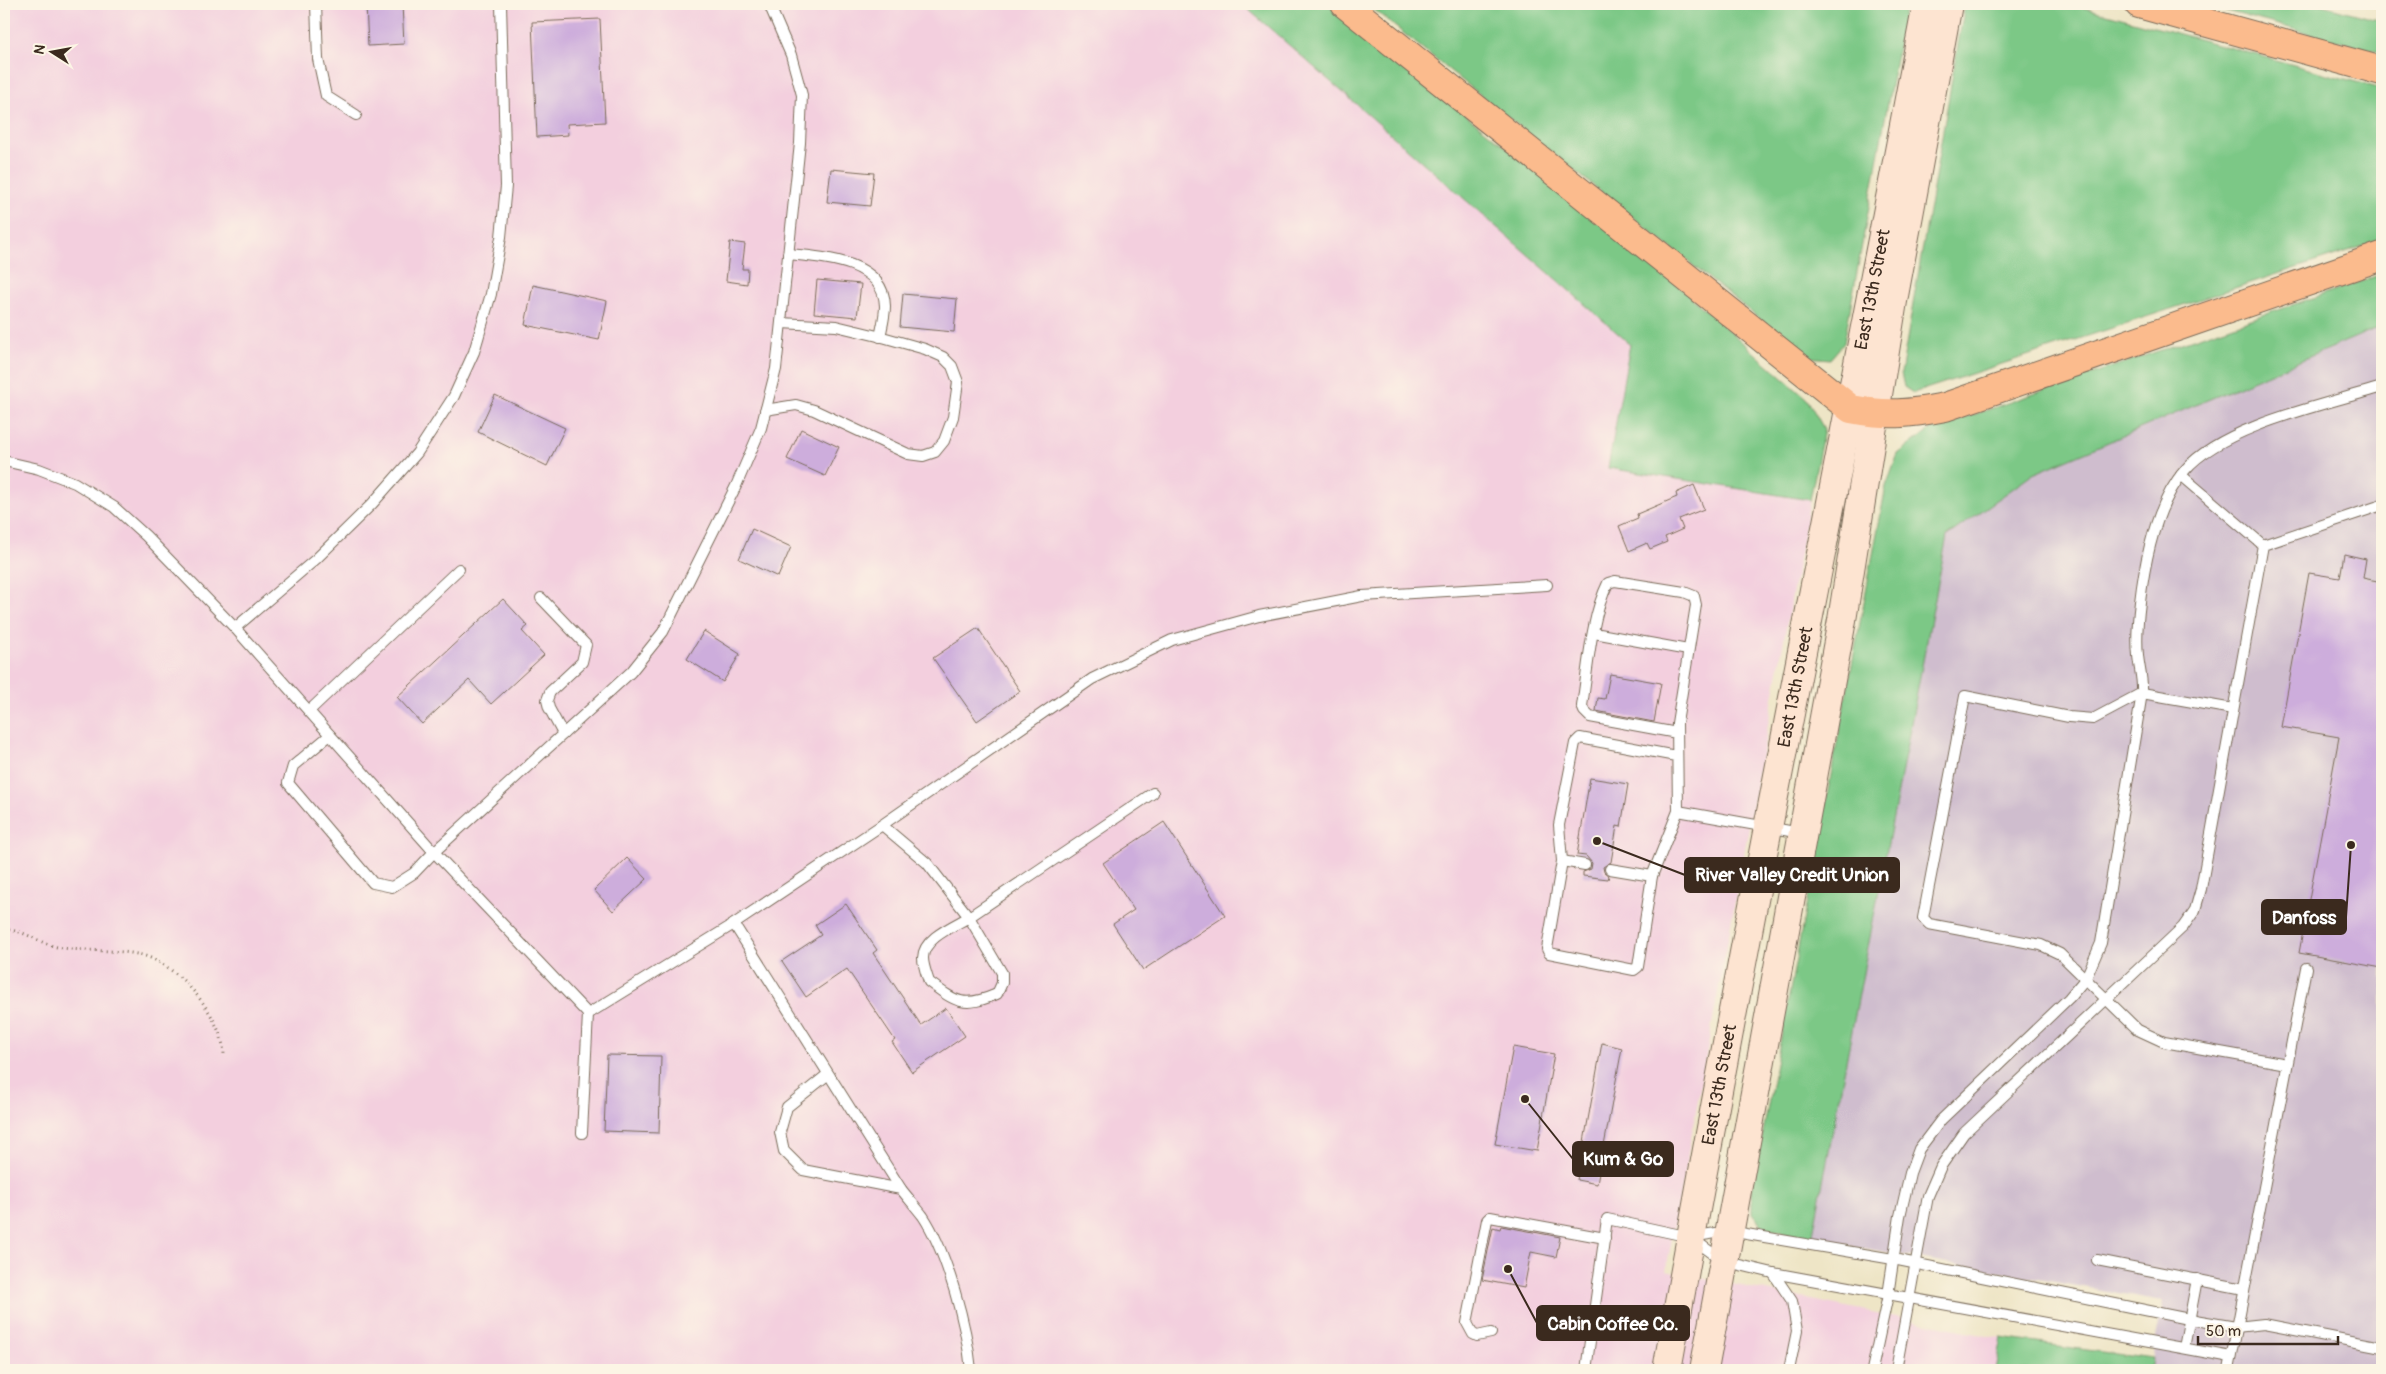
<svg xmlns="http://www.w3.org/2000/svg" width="2386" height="1374" viewBox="0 0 2386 1374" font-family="Pangolin,sans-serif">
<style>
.built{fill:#f3cfde}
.industrial{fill:#cfbdce}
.green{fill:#7cc886;stroke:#5c7952}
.building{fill:#cdaddc}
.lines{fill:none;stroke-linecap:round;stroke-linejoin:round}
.service-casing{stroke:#7a6b59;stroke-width:12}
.secondary-casing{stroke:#7a6b59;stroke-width:30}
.motorway-casing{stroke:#7a6b59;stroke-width:30}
.path{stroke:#7a6b59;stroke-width:3;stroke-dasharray:1 4;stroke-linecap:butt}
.service{stroke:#fff;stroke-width:10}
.secondary{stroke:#fde4d1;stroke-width:28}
.motorway{stroke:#fbbb8d;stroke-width:28}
.labels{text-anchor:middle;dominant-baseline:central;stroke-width:4;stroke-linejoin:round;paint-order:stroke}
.street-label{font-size:18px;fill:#3b2a1e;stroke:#fcf5e5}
.leader{fill:none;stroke:#3b2a1e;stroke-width:2}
.callout-dot{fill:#3b2a1e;stroke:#fcf5e5;stroke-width:2}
.callout{fill:#3b2a1e;stroke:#3b2a1e;stroke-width:2}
.callout-label{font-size:19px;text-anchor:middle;font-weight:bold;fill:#fff}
</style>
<rect width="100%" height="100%" fill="#fcf5e5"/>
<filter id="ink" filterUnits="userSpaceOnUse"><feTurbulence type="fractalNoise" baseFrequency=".02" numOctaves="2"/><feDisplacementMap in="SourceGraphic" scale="10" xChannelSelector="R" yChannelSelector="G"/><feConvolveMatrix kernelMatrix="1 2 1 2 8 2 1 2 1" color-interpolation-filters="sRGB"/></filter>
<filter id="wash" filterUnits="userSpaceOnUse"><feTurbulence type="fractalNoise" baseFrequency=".0096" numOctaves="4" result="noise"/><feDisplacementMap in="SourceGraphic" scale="20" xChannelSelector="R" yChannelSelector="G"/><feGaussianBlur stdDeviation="1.12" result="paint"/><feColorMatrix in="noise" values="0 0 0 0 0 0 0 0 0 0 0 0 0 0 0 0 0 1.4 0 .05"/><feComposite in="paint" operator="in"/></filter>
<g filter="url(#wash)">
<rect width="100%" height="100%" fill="#eee5c6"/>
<path class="built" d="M4,4H1242L1630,344L1608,468L1810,500L1666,1271L2001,1338L1995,1370H4Z"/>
<path class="industrial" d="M2382,326V1370H2150L2163,1301L1812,1239L1947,536L2033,474Z"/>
<g class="green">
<path d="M1242,4H1327L1653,264L1807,399L1824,429L1810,500L1608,468L1630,344Z"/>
<path d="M1367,4H1906L1844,343L1830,359L1807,357Z"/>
<path d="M1965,4H2070L2382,89V240L1913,393L1904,387L1901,373Z"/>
<path d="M2201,4H2319L2382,21V53Z"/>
<path d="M2382,274V326L2033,474L1947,536L1812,1239L1764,1228L1752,1213V1190L1886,486L1898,454L1929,430Z"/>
<path d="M2001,1338L2152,1359L2150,1370H1995Z"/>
</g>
<g id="blocks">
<g class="building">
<path d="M366,4H402L404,44L368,46Z"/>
<path d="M600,19L605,122L567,124L568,135L537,137L532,22Z"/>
<path d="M831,169L874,173L870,206L827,202Z"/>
<path d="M730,242L745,244L742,269H748L747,284L726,281Z"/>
<path d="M817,280L861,284L857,317L814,313Z"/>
<path d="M533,285L607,301L599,340L525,325Z"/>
<path d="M903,294L957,299L954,332L900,327Z"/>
<path d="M495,395L565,428L547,466L478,432Z"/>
<path d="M801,429L839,447L825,476L787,459Z"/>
<path d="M1694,485L1704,509L1679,519L1683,529L1665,537L1667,542L1650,549L1647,543L1629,551L1619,526L1638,518L1637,514L1677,497L1676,493Z"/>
<path d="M752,529L791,547L778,577L739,559Z"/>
<path d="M2344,554L2366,559L2363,578L2382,582V968L2299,953L2339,737L2281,727L2309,573L2340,578Z"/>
<path d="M503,599L528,626L522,631L544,655L491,704L469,680L422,724L397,697Z"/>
<path d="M978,628L1020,691L977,721L933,658Z"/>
<path d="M704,631L740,654L723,682L687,659Z"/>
<path d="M1610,674L1661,683L1654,722L1596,711L1598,698L1605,699Z"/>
<path d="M1590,778L1628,784L1621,827L1617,826L1611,862L1603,867L1604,872L1609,876L1608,879L1583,876V872L1591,869L1592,863L1586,856L1577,855Z"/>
<path d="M1164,822L1225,916L1143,970L1113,924L1134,910L1103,863Z"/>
<path d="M627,858L647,879L613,911L594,890Z"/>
<path d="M846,904L877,950L873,953L921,1025L946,1008L965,1036L912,1072L892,1042L895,1040L847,969L806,997L782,961L821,935L815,925Z"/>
<path d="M1602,1043L1622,1048L1597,1184L1577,1180Z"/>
<path d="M1513,1047L1554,1054L1537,1151L1495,1144Z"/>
<path d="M607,1055L661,1056L659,1133L604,1131Z"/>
<path d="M1501,1226L1560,1237L1556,1257L1531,1252L1524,1288L1482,1280L1493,1227L1500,1229Z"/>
</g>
</g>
</g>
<g filter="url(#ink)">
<use href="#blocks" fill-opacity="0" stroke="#7a6b59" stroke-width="1"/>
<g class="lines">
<defs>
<g id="service">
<path d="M316,4L318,59L326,96L356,115"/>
<path d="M788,254C821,257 884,260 885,306C885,316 882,327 880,337"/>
<path d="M765,410L796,405L814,410L908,454L923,456L935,452L944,441L953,417L958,382L952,366L943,357L925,349L886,338L836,326L781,323"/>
<path d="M4,461L39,469L75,483L114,507L146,536L235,628L434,852L588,1014L734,924L882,825L1092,679L1172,640L1259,616L1362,596L1547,585"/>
<path d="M2181,475L2263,545"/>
<path d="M541,598L586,645L582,662L550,692L547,700L549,708L563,734"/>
<path d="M235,628L316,559L372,504L417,453L454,396L474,352L491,294L501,237L506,186L501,4"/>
<path d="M1594,633L1688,650"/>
<path d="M2233,709L2142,693L2093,719L2069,717L1965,696L1923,918L1929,924L2041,945L2060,954L2138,1030L2164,1042L2287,1064"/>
<path d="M309,711L459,569"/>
<path d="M330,735L293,766L288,783L373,883L392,887L414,873L434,852L631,672L663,632L736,486L761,428L776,369L800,143L802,95L791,55L769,4"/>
<path d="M1676,756L1580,738L1575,743L1559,825L1562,861L1547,949L1549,953L1634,970L1638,967L1652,876L1678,811L1677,723L1696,605L1694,596L1684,592L1615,581L1608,583C1591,617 1588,668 1582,706L1584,711L1590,717L1677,733"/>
<path d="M1678,811L1801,833"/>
<path d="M882,825L927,863L969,917L1153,793"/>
<path d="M1562,861L1585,865"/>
<path d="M1610,869L1652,876"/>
<path d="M969,917L1002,973V983L997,994C964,1008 957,1003 929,982C927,975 923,966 923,958C923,938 954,926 969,917Z"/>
<path d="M734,924L901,1189C908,1198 916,1207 923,1216C947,1252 967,1327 971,1370"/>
<path d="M827,1075L787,1107L780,1132L784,1151L803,1170L901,1189"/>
<path d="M582,1133L588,1014"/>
<path d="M1693,1239L1723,1261L1773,1273L2231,1357"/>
<path d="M2097,1260L2244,1289"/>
<path d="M1773,1273L1792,1301L1797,1331L1789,1370"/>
<path d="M1491,1333L1477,1336L1473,1334L1467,1323L1487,1220L1490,1217L1605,1238"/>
<path d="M2184,1348L2197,1279"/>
<path d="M1586,1370L1607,1219L1690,1237L1729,1231L1893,1259L2189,1319L2236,1327L2264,1324L2382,1347"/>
<path d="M1872,1370L1888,1295L1900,1216L1910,1173L1919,1149L1941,1120L2069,998L2086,978L2101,943L2142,693C2143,679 2139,668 2138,655C2136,638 2138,618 2140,602C2145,559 2156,504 2185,470C2222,426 2327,404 2382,387"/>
<path d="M1896,1370L1928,1196L1941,1166L1964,1133L2183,927L2195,910L2201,889L2263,545L2382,505"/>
<path d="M2229,1370L2306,968"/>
</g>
<g id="secondary">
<path id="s1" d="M1667,1370C1748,914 1841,460 1927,4"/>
<path d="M1704,1370L1842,620L1893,301L1948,4"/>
</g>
<g id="motorway">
<path d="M1345,4L1851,409C1886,416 1910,414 1945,407L2382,256"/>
<path d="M2139,4L2382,71"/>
</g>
</defs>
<use href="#service" class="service-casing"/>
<use href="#secondary" class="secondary-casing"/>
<use href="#motorway" class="motorway-casing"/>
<path class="path" d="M4,930C24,929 38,943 57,947C84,952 111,949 137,954C175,960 223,1016 224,1055"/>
<use href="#service" class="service"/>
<use href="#secondary" class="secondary"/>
<use href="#motorway" class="motorway"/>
</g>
</g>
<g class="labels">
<g class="street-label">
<text stroke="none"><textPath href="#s1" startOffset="1100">East 13th Street</textPath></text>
<text stroke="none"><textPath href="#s1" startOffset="695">East 13th Street</textPath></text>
<text stroke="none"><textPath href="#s1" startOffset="290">East 13th Street</textPath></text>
</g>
</g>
<path class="leader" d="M1597 841L1685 875M2351 845L2346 917M1525 1099L1573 1159M1508 1269L1537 1323"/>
<g class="callout-dot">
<circle cx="1597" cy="841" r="5"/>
<circle cx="2351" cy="845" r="5"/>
<circle cx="1525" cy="1099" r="5"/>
<circle cx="1508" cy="1269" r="5"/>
</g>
<g class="callout">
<rect x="1685" y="858" width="214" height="34" rx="5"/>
<rect x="2262" y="900" width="84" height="34" rx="5"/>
<rect x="1573" y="1142" width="100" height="34" rx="5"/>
<rect x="1537" y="1306" width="152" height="34" rx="5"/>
</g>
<g class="callout-label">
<text x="1792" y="881">River Valley Credit Union</text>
<text x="2304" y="924">Danfoss</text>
<text x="1623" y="1165">Kum &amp; Go</text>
<text x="1613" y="1330">Cabin Coffee Co.</text>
</g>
<rect width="2386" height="1374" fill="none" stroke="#fcf5e5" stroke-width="20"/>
<g transform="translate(52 52) rotate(281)" stroke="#fcf5e5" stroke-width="4" paint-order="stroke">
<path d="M0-4L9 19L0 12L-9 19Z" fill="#3b2a1e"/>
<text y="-8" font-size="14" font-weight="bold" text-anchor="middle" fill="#3b2a1e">N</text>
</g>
<path d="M2198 1336v8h140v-8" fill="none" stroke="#3b2a1e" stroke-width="2.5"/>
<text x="2206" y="1336" font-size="15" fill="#3b2a1e" stroke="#fcf5e5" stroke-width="4" paint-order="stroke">50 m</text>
</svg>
